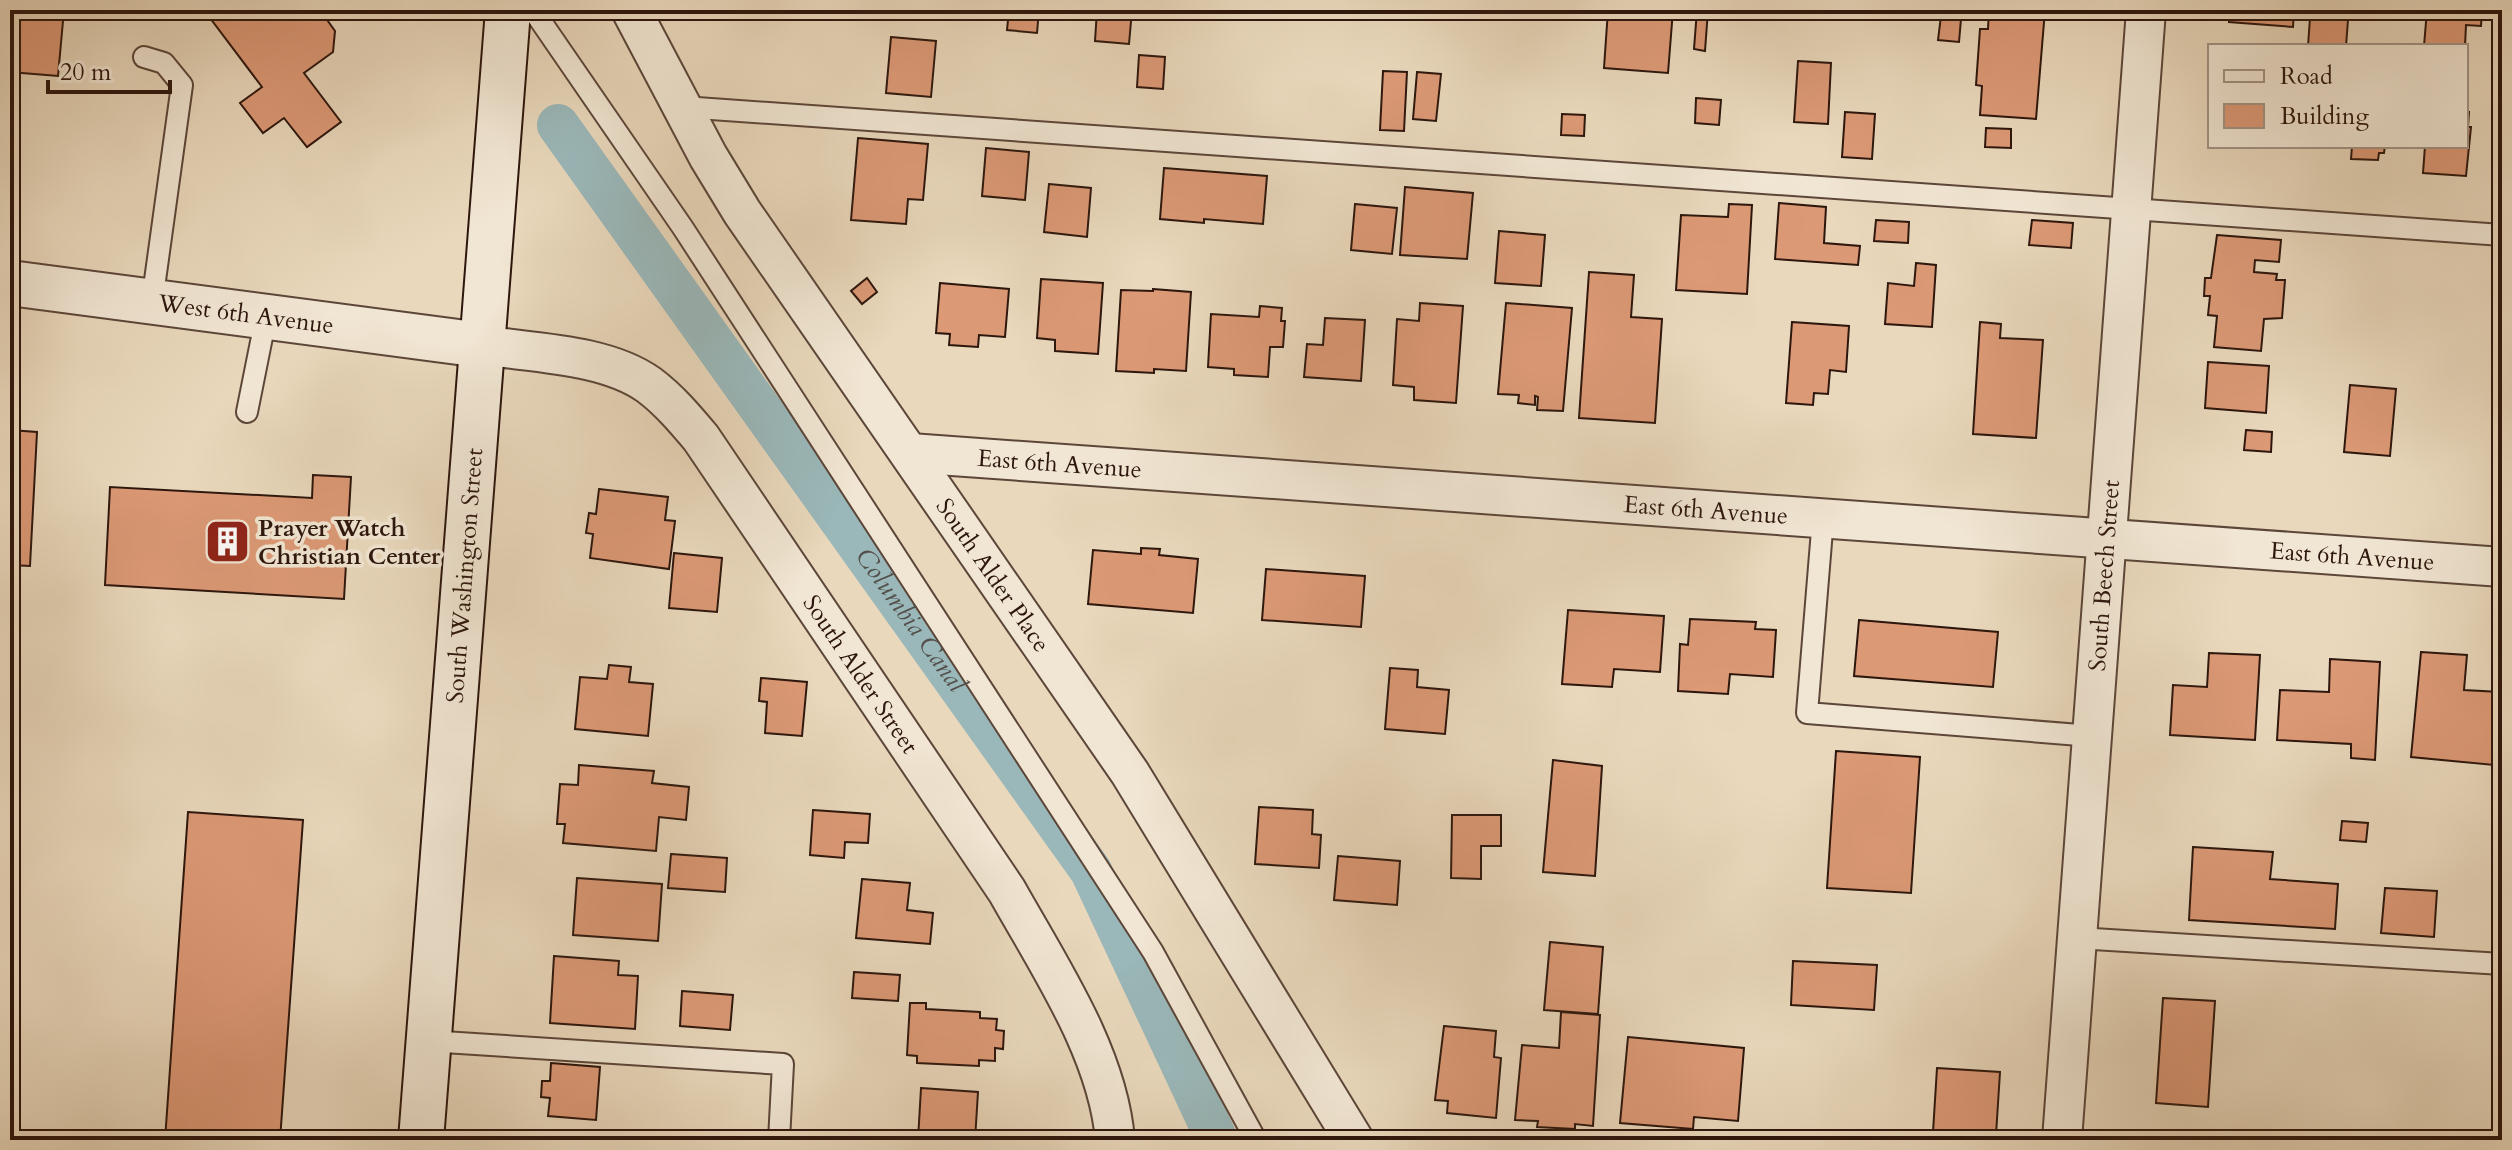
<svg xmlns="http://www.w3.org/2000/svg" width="2512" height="1150" viewBox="0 0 2512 1150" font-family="Cardo,serif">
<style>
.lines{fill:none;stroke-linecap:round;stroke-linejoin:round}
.canal{stroke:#9ab8ba;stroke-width:42}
.building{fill:#dc9976;stroke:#2d160d;stroke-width:2}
.service-casing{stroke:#5c4639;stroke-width:24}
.minor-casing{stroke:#5c4639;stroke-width:42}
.tertiary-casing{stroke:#5c4639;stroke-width:48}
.secondary-casing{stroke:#2d160d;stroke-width:48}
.service{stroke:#f1e6d3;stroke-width:20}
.minor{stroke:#f1e6d3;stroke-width:38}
.tertiary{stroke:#f1e6d3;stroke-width:44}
.secondary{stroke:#f1e6d3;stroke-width:44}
.labels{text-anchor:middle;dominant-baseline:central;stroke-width:7;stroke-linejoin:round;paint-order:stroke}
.street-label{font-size:24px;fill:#2d160d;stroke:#f1e6d3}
.poi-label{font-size:24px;font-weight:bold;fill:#2d160d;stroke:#f1e6d3;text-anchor:start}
.water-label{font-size:26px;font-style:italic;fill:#534f4a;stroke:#f1e6d3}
</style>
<rect width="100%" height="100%" fill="#e9d8bc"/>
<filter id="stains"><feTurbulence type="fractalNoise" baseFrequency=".0025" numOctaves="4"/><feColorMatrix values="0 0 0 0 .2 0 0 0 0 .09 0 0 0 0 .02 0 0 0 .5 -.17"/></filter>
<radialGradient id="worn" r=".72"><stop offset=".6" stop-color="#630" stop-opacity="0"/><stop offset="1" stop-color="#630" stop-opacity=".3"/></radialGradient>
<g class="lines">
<path class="canal" id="s1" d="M558,125L1091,871L1217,1140"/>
</g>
<g class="building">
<path d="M10,10H64L58,76L10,72Z"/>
<path d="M204,10H320L335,31L333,52L304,73L341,122L307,147L284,118L263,133L240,103L262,87Z"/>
<path d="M1009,10H1039L1037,33L1007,30Z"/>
<path d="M1097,10H1132L1129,44L1095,41Z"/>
<path d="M1608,10H1673L1668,73L1604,68Z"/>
<path d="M1697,10H1708L1705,51L1694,49Z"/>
<path d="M1989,10H2045L2036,119L1980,115L1982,86L1976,85L1980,29H1988Z"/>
<path d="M2230,10H2294L2293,27L2229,22Z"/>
<path d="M2427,10H2482L2481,26L2466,25L2465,46H2424Z"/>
<path d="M1941,16L1961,19L1959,42L1938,40Z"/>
<path d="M2310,18L2348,20L2346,46H2308Z"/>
<path d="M891,37L936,41L931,97L886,93Z"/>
<path d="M1139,55L1165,57L1163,89L1137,87Z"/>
<path d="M1798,61L1831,63L1828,124L1794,122Z"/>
<path d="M1383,71L1407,72L1404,131L1380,130Z"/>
<path d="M1417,72L1441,74L1436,121L1413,119Z"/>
<path d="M1696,98L1721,100L1719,125L1695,123Z"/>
<path d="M1845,112L1875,114L1872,159L1842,157Z"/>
<path d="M2466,112H2469L2468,127H2471L2466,176L2423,173L2425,146H2466Z"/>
<path d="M1562,114L1585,115L1584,136L1561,135Z"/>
<path d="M1986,128L2011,129V148L1985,147Z"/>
<path d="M858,138L928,144L923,200L908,199L906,224L851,220Z"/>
<path d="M2352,146H2385L2384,153H2379L2378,160L2351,159Z"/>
<path d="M986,148L1029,152L1025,200L982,196Z"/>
<path d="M1164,168L1267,176L1263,224L1204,219V223L1160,219Z"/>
<path d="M1049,184L1091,188L1087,237L1044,232Z"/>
<path d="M1405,187L1473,193L1467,259L1400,255Z"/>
<path d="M1779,203L1826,207L1824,243L1860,246L1858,265L1775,259Z"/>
<path d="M1355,204L1397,208L1392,254L1351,250Z"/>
<path d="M1729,204L1752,205L1747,294L1676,290L1681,215L1728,217Z"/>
<path d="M1876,220L1909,222L1908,243L1874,241Z"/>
<path d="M2032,220L2073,223L2071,248L2029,245Z"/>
<path d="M1499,231L1545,235L1541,286L1495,283Z"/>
<path d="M2217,235L2281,240L2279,262L2255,260L2254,272L2277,274L2276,280H2285L2282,318L2264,319L2261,351L2214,347L2217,316L2208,315L2210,296H2204L2205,278H2211Z"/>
<path d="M1916,263L1936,265L1932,327L1885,324L1888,283L1914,286Z"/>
<path d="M1589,272L1634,275L1631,317L1662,319L1655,423L1579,418Z"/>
<path d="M867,278L877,292L862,304L851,291Z"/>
<path d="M1041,279L1103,283L1098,354L1055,351V340L1037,338Z"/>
<path d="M940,283L1009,289L1005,337L979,335L978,347L949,345L950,334L936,333Z"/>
<path d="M1153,289L1191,292L1186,371L1154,369V373L1116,371L1121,290L1153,291Z"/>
<path d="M1420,303L1463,306L1456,403L1414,400V387L1393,385L1397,319L1419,321Z"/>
<path d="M1506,303L1572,308L1563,411L1537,410L1538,397L1535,396V405L1518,403L1519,395L1498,394Z"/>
<path d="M1260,306L1282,308L1281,321H1285L1283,347H1270L1268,377L1234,375V369L1208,367L1211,314L1259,317Z"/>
<path d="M1325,318L1365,320L1361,381L1304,377L1307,344L1323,345Z"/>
<path d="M1792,322L1849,326L1846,372L1830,370L1828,394L1814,393L1813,405L1786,403Z"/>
<path d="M1980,322L2001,324L2000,338L2043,340L2036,438L1973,434Z"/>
<path d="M2208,362L2269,366L2266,413L2205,408Z"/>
<path d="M2350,385L2396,389L2390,456L2344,452Z"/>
<path d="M10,430L37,432L30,566L10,565Z"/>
<path d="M2246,430L2272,432L2271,452L2244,450Z"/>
<path d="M313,475L351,477L344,599L105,585L110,487L312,498Z"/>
<path d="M599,489L668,497L665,520L675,521L669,569L590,558L593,534L586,533L589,513L596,514Z"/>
<path d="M1141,548L1160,549L1159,555L1198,559L1193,613L1088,604L1093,550L1141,554Z"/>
<path d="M674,553L722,558L717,612L669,608Z"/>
<path d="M1266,569L1365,576L1361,627L1262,620Z"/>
<path d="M1568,610L1664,616L1660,672L1614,669L1612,687L1562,684Z"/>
<path d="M1690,619L1756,622L1755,629L1776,630L1773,677L1730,674L1728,694L1678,691L1680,644L1688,645Z"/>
<path d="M1859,620L1998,632L1993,687L1854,676Z"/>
<path d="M2421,652L2467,655L2464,690L2500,692L2494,765L2411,757Z"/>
<path d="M2209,653L2260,655L2255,740L2170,735L2173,685L2207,687Z"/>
<path d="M2330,659L2380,662L2375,760L2351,758V744L2277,740L2280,690L2329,692Z"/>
<path d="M609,665L631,667L629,682L653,684L648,736L575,729L580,677L607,679Z"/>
<path d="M1390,668L1418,670L1417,687L1449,690L1445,734L1385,729Z"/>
<path d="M761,678L807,682L802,736L765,733L767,702L759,701Z"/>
<path d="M1836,751L1920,757L1911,893L1827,888Z"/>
<path d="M1553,760L1602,766L1595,876L1543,872Z"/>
<path d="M579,765L654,771L652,783L689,787L686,820L659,817L656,851L563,843L565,824H557L560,784L578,785Z"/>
<path d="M1259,807L1313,810L1312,834L1321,835L1319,868L1255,864Z"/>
<path d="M813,810L870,814L868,843L845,842L844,858L810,855Z"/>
<path d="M188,812L303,820L280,1140H165Z"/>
<path d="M1452,815H1501V846H1481V879L1451,878Z"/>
<path d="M2342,821L2368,823L2366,842L2340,840Z"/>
<path d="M2193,847L2273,852L2270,879L2338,884L2335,929L2189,920Z"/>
<path d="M671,854L727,858L725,892L668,888Z"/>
<path d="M1338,856L1400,861L1397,905L1334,900Z"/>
<path d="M577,878L662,884L658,941L573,935Z"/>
<path d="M862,879L910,883L907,910L933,913L930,944L856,938Z"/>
<path d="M2385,888L2437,891L2434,937L2381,933Z"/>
<path d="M1550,942L1603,947L1598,1014L1544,1010Z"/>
<path d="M554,956L619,961L618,975L638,976L635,1029L550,1023Z"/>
<path d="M1793,961L1877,965L1874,1010L1791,1005Z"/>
<path d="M854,972L900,975L898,1001L852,998Z"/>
<path d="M682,991L733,995L730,1030L680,1026Z"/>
<path d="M2163,998L2215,1001L2208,1107L2156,1103Z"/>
<path d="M910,1003H926V1009L980,1012V1018L997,1019L996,1030L1004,1031L1003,1049L995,1048V1061L979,1060V1066L917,1063V1056L907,1055Z"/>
<path d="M1561,1012L1600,1015L1593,1126L1575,1124V1129L1537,1127L1538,1121L1515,1120L1522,1045L1559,1048Z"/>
<path d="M1444,1026L1496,1031L1494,1057L1501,1058L1496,1118L1447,1113L1448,1101L1435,1100Z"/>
<path d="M1628,1037L1744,1048L1738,1121L1694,1117L1693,1129L1620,1123Z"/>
<path d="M551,1063L600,1067L596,1120L548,1116L550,1098L541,1097L542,1081H550Z"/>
<path d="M1937,1068L2000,1072L1996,1135L1933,1132Z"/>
<path d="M921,1088L978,1092L975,1140H918Z"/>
</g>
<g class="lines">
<defs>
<g id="service">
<path d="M533,10L683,228L1153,952L1256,1140"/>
<path d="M144,57L164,63L182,85L152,302"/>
<path d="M683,107L2502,235"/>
<path d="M247,412L266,317"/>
<path d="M1823,518L1807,713L2092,736"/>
<path d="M2077,938L2502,964"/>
<path d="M428,1041L783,1064L779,1140"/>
</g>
<g id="minor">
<path id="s2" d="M631,10L708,156L742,212L1130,773L1354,1140"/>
<path id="s3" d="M481,345C534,353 606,354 649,385C669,400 685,419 701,438L1007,891C1049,966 1108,1053 1115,1140"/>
<path id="s4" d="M910,453L2502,567"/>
<path id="s5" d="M2062,1140L2146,10"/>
</g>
<g id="tertiary">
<path id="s6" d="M10,283L481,345"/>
</g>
<g id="secondary">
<path id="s7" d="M421,1140L508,10"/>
</g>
</defs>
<use href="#service" class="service-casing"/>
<use href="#minor" class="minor-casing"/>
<use href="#tertiary" class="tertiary-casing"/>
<use href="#secondary" class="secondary-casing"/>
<use href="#service" class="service"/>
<use href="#minor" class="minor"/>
<use href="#tertiary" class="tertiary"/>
<use href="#secondary" class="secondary"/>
</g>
<defs>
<symbol id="building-square" viewBox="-11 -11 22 22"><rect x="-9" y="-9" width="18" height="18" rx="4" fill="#8f2418" stroke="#f1e6d3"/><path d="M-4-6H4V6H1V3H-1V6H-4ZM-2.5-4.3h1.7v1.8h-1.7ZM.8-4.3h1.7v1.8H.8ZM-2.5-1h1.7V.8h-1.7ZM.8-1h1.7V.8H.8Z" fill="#fff"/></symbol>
</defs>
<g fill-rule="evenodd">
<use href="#building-square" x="202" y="516" width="51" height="51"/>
</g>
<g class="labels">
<g class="street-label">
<text stroke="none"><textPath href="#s6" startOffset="238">West 6th Avenue</textPath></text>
<text stroke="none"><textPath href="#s4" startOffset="150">East 6th Avenue</textPath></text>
<text stroke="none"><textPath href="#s4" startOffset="798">East 6th Avenue</textPath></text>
<text stroke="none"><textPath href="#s4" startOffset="1446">East 6th Avenue</textPath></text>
<text stroke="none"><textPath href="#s2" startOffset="672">South Alder Place</textPath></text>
<text stroke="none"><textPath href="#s7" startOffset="566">South Washington Street</textPath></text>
<text stroke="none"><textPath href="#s5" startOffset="566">South Beech Street</textPath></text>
<text stroke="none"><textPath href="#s3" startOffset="534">South Alder Street</textPath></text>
</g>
<g class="poi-label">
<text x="258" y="528">Prayer Watch<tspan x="258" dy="28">Christian Center</tspan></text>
</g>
<g class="water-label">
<text stroke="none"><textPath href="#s1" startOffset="608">Columbia Canal</textPath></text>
</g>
</g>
<rect width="2512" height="1150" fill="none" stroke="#e9d8bc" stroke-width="40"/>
<rect x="12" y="12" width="2488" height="1126" fill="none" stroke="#2d160d" stroke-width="4"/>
<rect x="20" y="20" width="2472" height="1110" fill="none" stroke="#2d160d" stroke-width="2"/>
<rect x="2208" y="44" width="260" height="104" fill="#f1e6d3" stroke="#a39384" stroke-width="2"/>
<rect x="2224" y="70" width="40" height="12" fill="#f1e6d3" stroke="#a39384" stroke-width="2"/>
<text x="2280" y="84" font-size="24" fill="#2d160d">Road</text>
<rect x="2224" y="104" width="40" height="24" fill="#dc9976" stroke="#a39384" stroke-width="2"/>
<text x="2280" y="124" font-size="24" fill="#2d160d">Building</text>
<path d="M48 80v12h122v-12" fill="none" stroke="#2d160d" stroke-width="4"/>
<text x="60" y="80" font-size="24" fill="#2d160d" stroke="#f1e6d3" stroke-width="6" paint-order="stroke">20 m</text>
<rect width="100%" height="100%" filter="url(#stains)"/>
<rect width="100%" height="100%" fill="url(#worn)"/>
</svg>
